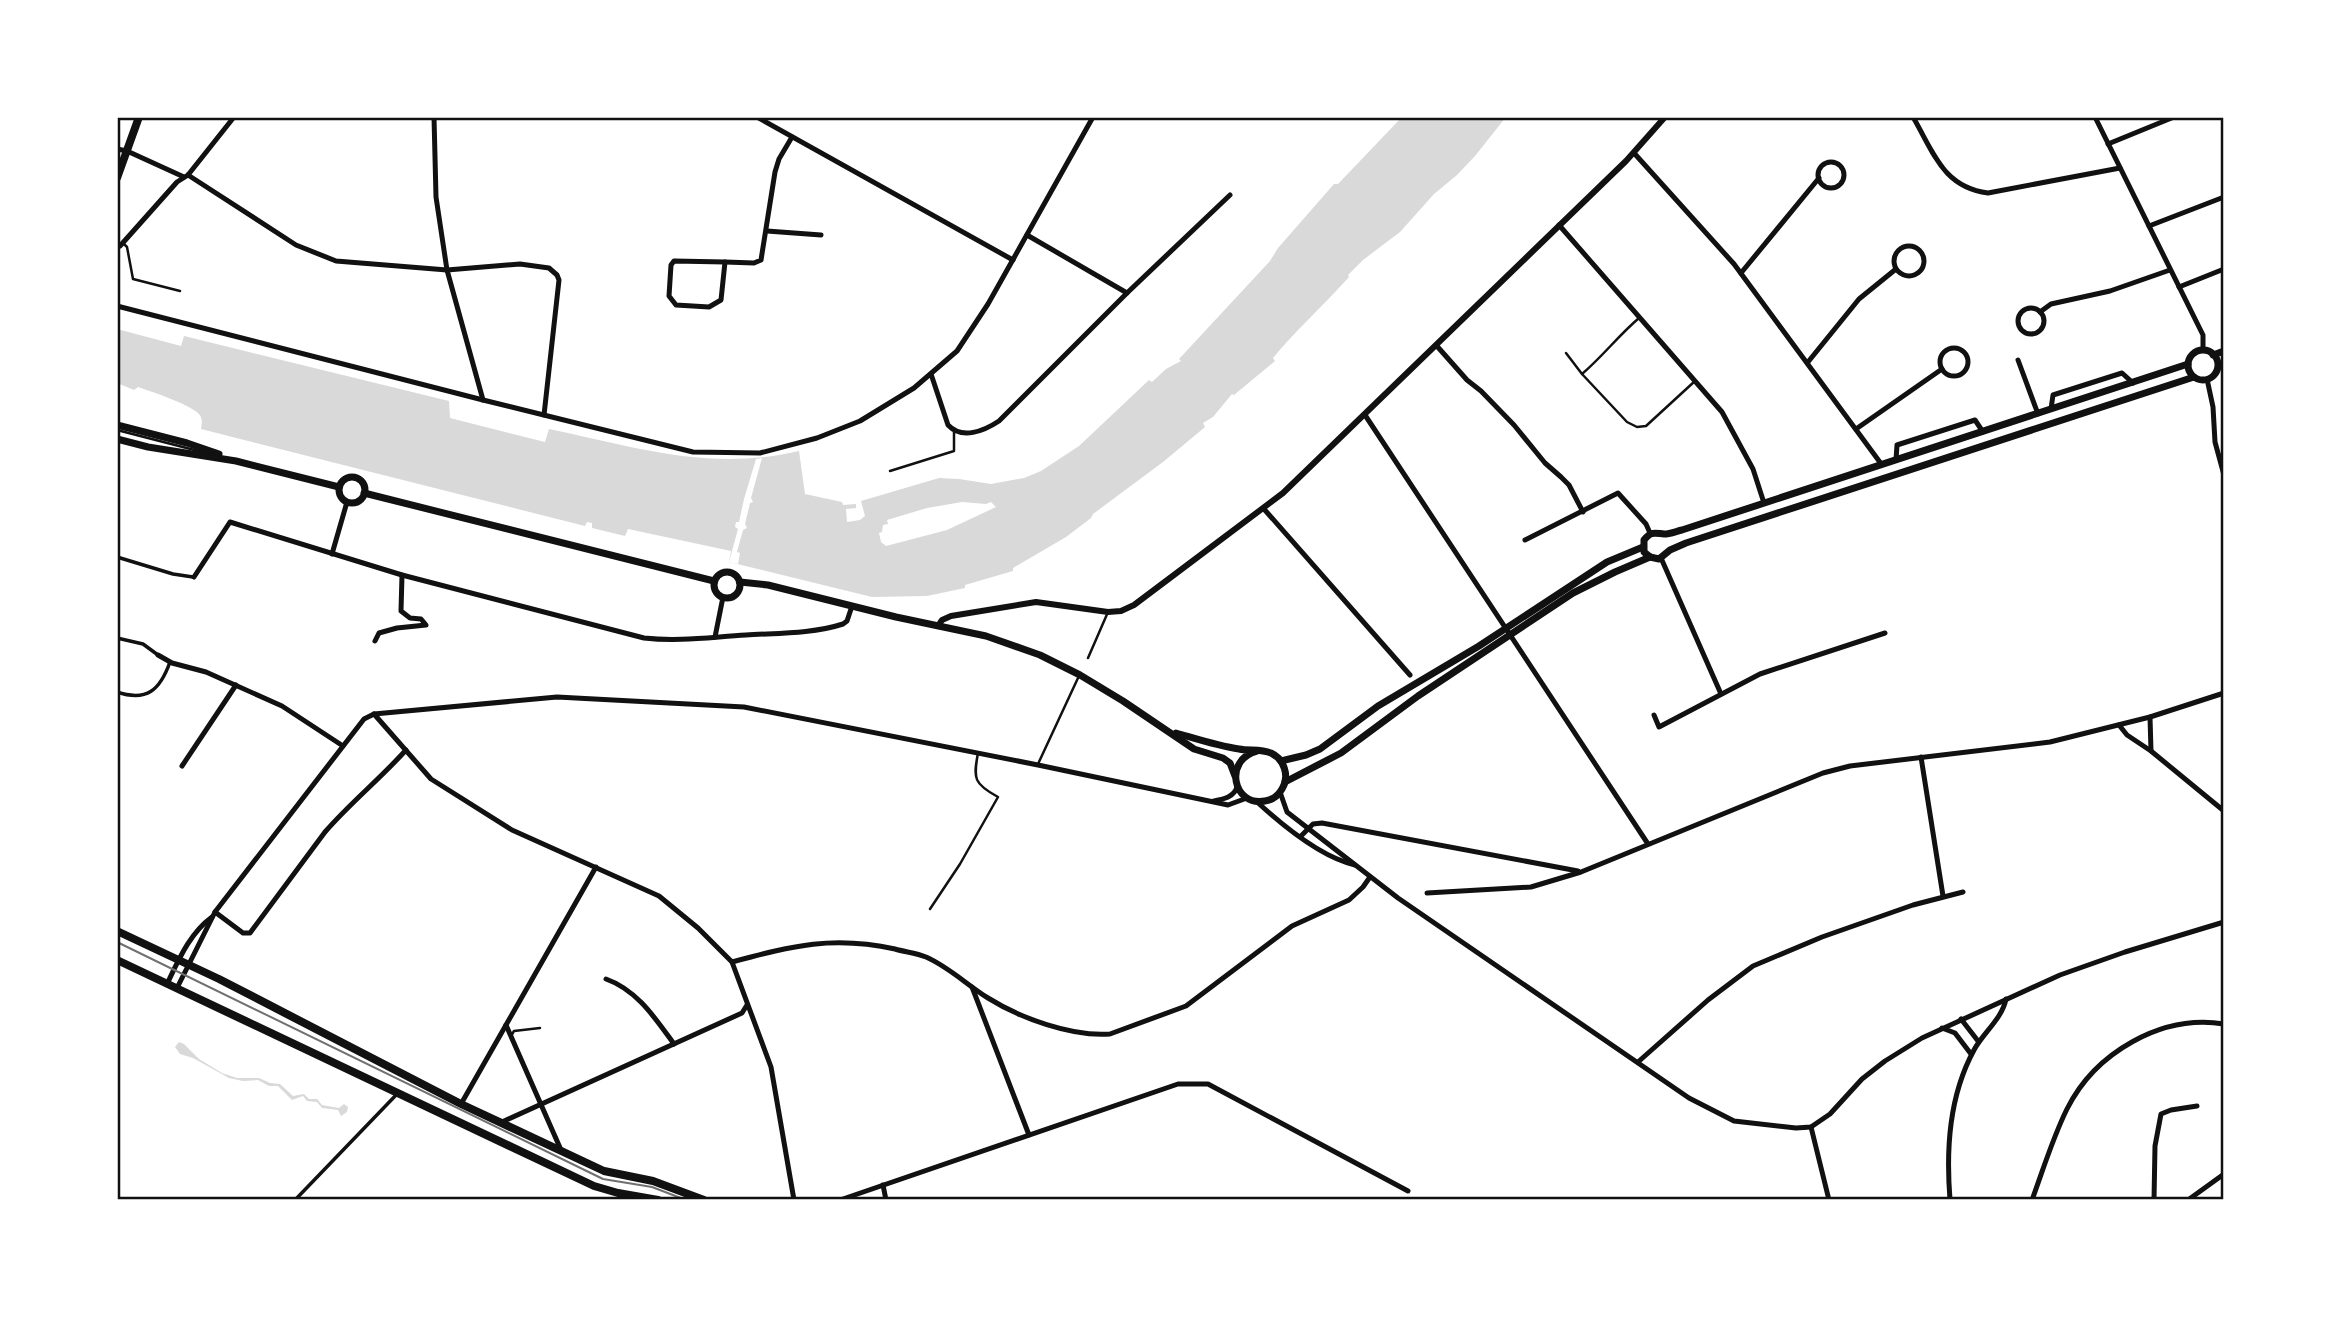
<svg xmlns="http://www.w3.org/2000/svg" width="2341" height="1317" viewBox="0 0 2341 1317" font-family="Poppins,sans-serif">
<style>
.water{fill:#d9d9d9;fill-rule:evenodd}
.pier{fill:#fff}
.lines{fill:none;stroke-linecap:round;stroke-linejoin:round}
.service{stroke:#111;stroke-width:2.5}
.pedestrian{stroke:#111;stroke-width:3.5}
.minor{stroke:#111;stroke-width:5}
.tertiary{stroke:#111;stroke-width:6}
.secondary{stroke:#111;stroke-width:7}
.primary{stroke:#111;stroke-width:8}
.tram{stroke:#707070;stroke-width:2}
.neatline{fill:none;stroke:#111;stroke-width:2.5}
</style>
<rect width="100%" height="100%" fill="#fff"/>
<g class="water">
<path d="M1402,117H1506L1475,156L1457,175L1434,194L1400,232L1363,260L1348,275L1349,277C1324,305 1297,329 1273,358L1275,361L1234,395L1232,394L1213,417L1203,423L1205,427L1163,462L1093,514L1091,518L1066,537L1013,568V571L965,585V588L927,596L872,597L729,562L731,551L628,529L625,536L592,528V523L587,522L585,526L201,429C202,423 203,418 198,413C186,403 153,392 138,387L134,390L117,383V329L181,346L184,336L449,401L450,418L545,442L549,429C636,447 710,472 799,451L805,494L842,502L843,505L856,504V508L846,509L847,522L860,520L865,516L861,501L939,478L959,479L991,484L1024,478L1041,471L1079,446L1149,380L1152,382L1166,369L1181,361L1179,359L1270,261L1278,248L1334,184H1338ZM962,502L986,504L991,502L996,507L947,530L886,546L881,542L879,533L882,532L883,525L888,524L887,520L927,508Z"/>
<path d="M179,1042L184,1044L199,1059L222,1073L237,1078H259L270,1083L280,1084L293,1096L304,1094L309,1099H317L322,1105L339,1108L344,1104L348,1107L347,1112L341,1116L338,1110L322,1108L317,1102L307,1101L303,1096L292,1100L278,1086H269L258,1080L243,1081L229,1078L193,1058L180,1054L175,1047Z"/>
</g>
<path class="pier" d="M762,458L751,498L753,502L750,503L745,524L747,528L743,530L737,552L740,553L738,564L729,562L738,529L735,527L736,522H739L744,499L756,459Z"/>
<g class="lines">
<g class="service">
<path d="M123,243L127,247L133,279L180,291"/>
<path d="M1566,353L1582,374L1627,422L1637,427L1646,426L1695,381"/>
<path d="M1582,374C1603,356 1618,336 1639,318"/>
<path d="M117,430L206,453"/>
<path d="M890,471L954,451V432"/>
<path d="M1088,658L1108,612"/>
<path d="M1038,764L1078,678"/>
<path d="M930,909L960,864L998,797C974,784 973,779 978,753"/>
<path d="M511,1036L514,1031L540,1028"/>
</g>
<g class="pedestrian">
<path d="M117,557L173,574L193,577"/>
<path d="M117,638L143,644L158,655"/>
<path d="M117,692C147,702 160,690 170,662"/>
<path d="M295,1200L398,1093"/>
</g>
<g class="minor">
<path d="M434,117L436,197L447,270L483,400"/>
<path d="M757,117L1013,260"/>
<path d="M1913,117C1934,153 1943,187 1988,193L2120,168"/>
<path d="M2095,117L2203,335V350"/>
<path d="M2108,144L2174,117"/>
<path d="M117,149L127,151L184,177"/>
<path d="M1634,153L1734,264L1882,465"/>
<circle cx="1831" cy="175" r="13"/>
<path d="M188,175L296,245L336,261L447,270L520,264L549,268L557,275L559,280L544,415"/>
<path d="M1559,225L1722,412L1753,469L1764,503"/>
<path d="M2149,226L2224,197"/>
<path d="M767,231L821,235"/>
<path d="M1027,235L1127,293"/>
<path d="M117,244L120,246L177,182L188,175L234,117"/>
<circle cx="1909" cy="261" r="15"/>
<path d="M674,261L725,262L721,300L709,307L676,305L669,296L671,265Z"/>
<path d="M725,262L754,263L761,260L775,172L779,159L792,137"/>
<path d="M1741,273L1819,178"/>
<path d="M2179,287L2224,269"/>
<path d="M117,306L483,400L693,452L760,453L817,438L860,421L914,388L957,351L988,304L1093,117"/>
<circle cx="2031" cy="321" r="13"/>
<path d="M2040,312L2051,304L2110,291L2170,270"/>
<path d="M1436,345L1467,380L1481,391L1514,425L1545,463L1561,477L1569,485L1583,512"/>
<circle cx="1954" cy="362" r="14"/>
<path d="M2018,360L2038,414"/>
<path d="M1808,362L1859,299L1896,269"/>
<path d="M931,374L948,425C962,440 984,431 999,421L1127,293L1230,195"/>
<path d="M2207,379L2213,407L2215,442L2224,475"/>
<path d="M2051,409L2053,395L2122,373L2133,383"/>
<path d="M1365,415L1648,844"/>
<path d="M1856,429L1942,369"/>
<path d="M1896,460L1897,445L1975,420L1983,432"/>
<path d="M1264,509L1410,675"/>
<path d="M1525,540L1618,493L1646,524L1650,533"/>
<path d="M332,554L347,502"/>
<path d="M1661,558L1721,694"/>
<path d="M194,577L230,522L402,575L644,638C679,642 711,637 746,635C778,633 812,634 843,624L847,621L852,606"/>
<path d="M715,637L723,597"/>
<path d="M375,641L379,633L397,628L426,625L421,619L410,618L401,611L402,575"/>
<path d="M158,655L172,663L206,672L282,706L343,746"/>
<path d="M374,714L431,779L512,830L659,896L698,928L732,962L771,1067L794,1200"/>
<path d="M1654,715L1659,727L1760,674L1885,633"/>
<path d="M2150,717L2151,751"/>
<path d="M2119,725L2127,735L2151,751L2224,811"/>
<path d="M1921,757L1943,896"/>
<path d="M182,766L236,685"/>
<path d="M1280,792L1287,812L1398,898L1689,1098L1734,1121L1796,1128L1811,1127L1830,1114L1862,1079L1885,1061L1922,1038L2060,975L2125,952L2224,922"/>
<path d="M1214,801C1224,799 1234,797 1237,787"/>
<path d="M1256,801C1282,825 1320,857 1355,865"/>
<path d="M1301,836L1313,824L1322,823L1578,871"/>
<path d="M1427,893L1531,887L1581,872L1823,773L1850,766L2050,742L2150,717L2224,693"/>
<path d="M215,912L243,933H250L325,832C350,803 380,779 406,750"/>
<path d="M732,962C792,946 832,935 895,949C905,952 916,953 926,957C949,967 967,985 988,998C1020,1018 1072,1037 1110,1034L1186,1006L1292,926L1349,900L1363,887L1370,877"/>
<path d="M606,979C637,990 655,1018 674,1044"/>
<path d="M167,984C179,959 190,933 212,917"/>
<path d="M972,987L1029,1135"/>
<path d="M177,988L215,912L364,719L374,714L557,697L744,707L1038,765L1228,805L1247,798"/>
<path d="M1961,1019L1978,1041"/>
<path d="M506,1025L561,1150"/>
<path d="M1942,1028L1955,1033L1971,1054"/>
<path d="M1638,1062L1708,1000L1753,966L1822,937L1913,905L1963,892"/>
<path d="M461,1104L596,867"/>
<path d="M502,1122L742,1013L747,1005"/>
<path d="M1811,1127L1829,1200"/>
<path d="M883,1185L886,1200"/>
<path d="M840,1200L1178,1084H1208L1408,1191"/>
<path d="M1950,1200C1946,1149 1949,1096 1974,1050C1983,1033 2002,1019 2006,999"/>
<path d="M2032,1200C2043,1170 2053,1137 2067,1109C2095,1053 2161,1014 2224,1024"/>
<path d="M2154,1200L2155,1146L2161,1114L2171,1110L2197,1106"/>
<path d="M2188,1200L2224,1174"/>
</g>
<path class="tertiary" d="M938,626L942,620L951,616L1036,602L1108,612L1121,611L1134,605L1283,493L1626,161L1665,117"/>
<g class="secondary">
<circle cx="2203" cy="365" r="15"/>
<path d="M2213,355L2224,351"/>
<path d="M2188,364L1682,530C1677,531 1670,534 1664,534C1654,533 1651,531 1644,540V552L1650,557L1659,559L1670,550L1686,543L2194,377"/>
<path d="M117,425L187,443L219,454"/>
<path d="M117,439L148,447L236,461L339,487"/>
<circle cx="352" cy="490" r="13"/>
<path d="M364,493L714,581"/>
<circle cx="727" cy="585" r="13"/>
<path d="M740,582L768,585L896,617L986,636L1040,655L1080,675L1123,701L1194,749L1223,758L1230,763L1235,776"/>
<path d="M1176,733C1197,739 1218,746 1239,749C1249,751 1261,749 1271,753C1284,759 1290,776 1282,789C1278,796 1272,800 1265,801C1233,807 1223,760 1257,751"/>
<path d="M1281,761L1306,755L1320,749L1378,706L1479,646L1607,562L1643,547"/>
<path d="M1285,782L1341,753L1418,696L1573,593L1615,572L1650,557"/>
</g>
<g class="primary">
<path d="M117,178L139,117"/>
<path d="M117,931L219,979L461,1104L604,1171L653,1181L704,1200"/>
<path d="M117,960L594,1186L618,1193L658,1200"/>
</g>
<path class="tram" d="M117,942L603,1179L652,1187L686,1200"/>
</g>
<rect width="2341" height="1317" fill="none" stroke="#ffffff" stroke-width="238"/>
<rect x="119" y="119" width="2103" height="1079" class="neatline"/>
</svg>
